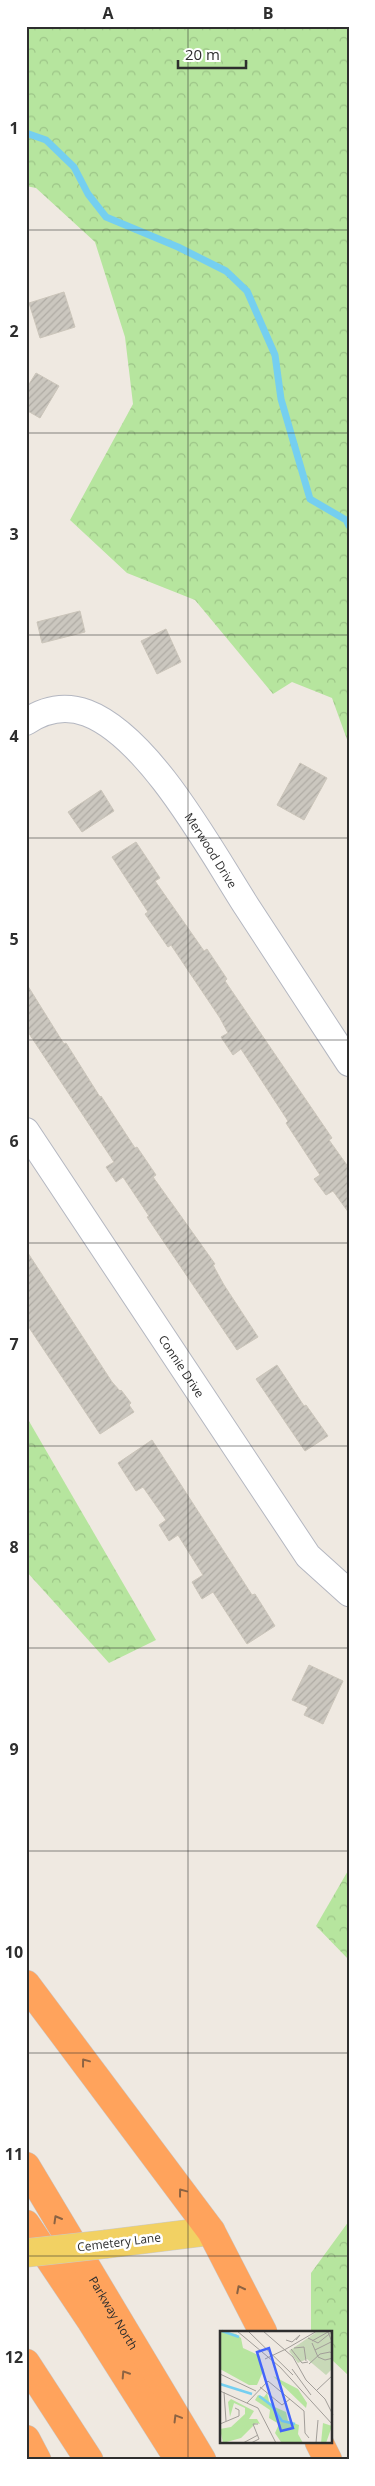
<svg xmlns="http://www.w3.org/2000/svg" width="375" height="2486" viewBox="0 0 375 2486" font-family="'Open Sans',sans-serif">
<style>
.forest{fill:url(#forest-crowns)}
.lines{fill:none;stroke-linecap:round;stroke-linejoin:round}
.stream{stroke:#75cff0;stroke-width:7}
.building{fill:url(#building-hatch);stroke:#cbc5ba}
.minor-casing{stroke:#b4b7c1;stroke-width:28}
.primary-casing{stroke:#c9c9c9;stroke-width:29}
.motorway-casing{stroke:#c9c9c9;stroke-width:29}
.minor{stroke:#fff;stroke-width:26}
.primary{stroke:#f2d163;stroke-width:28}
.motorway{stroke:#ffa35c;stroke-width:28}
.primary-bridge-casing{stroke:#c9c9c9;stroke-width:29;stroke-linecap:butt}
.primary-bridge{stroke:#f2d163;stroke-width:28}
.oneway{stroke:#8c6343}
.grid{fill:none;stroke:#2e2e2e;stroke-width:1;stroke-opacity:0.55}
.labels{text-anchor:middle;dominant-baseline:central;stroke-width:5;stroke-linejoin:round;paint-order:stroke}
.street-label{font-size:12px;fill:#2e2e2e;stroke:#fff}
.inset-river{fill:none;stroke:#75cff0;stroke-width:2.5}
.inset-road{fill:none;stroke:#a29e99;stroke-width:1}
.view{fill:#4264fb;fill-opacity:0.15;stroke:#4264fb;stroke-width:2.5}
.inset-edge{fill:none;stroke:#2e2e2e;stroke-width:2.5}
.neatline{fill:none;stroke:#2e2e2e;stroke-width:2}
.grid-label{font-size:16px;text-anchor:middle;font-weight:bold;fill:#2e2e2e}
</style>
<defs>
<pattern id="forest-crowns" width="20" height="18" patternUnits="userSpaceOnUse" patternTransform="scale(1.25)"><rect width="20" height="18" fill="#b6e59e"/><path d="M2 6a3 3 0 1 1 6 0M12 15a3 3 0 1 1 6 0" fill="none" stroke="#9dc588"/></pattern>
<pattern id="building-hatch" width="6" height="6" patternUnits="userSpaceOnUse" patternTransform="scale(1.25)"><rect width="6" height="6" fill="#cbc7bf"/><path d="M-1 1l2-2M0 6l6-6M5 7l2-2" fill="none" stroke="#afaba4"/></pattern>
</defs>
<rect width="100%" height="100%" fill="#efe9e1"/>
<g class="forest">
<path d="M26,26H349V745L332,698L292,682L273,694L195,600L127,573L70,520L133,404L125,337L95,242L36,188L26,186Z"/>
<path d="M26,1416L156,1640L109,1663L26,1571Z"/>
<path d="M349,1869V1960L316,1926Z"/>
<path d="M349,2221V2376L331,2359V2332H311V2273Z"/>
</g>
<g class="lines">
<path class="stream" d="M26,133L46,140L74,167L88,194L106,217L178,247L226,271L247,291L275,355L281,399L310,499L346,520L349,526"/>
</g>
<g class="building">
<path d="M64,292L75,327L40,338L29,303Z"/>
<path d="M36,373L59,386L40,418L26,410V389Z"/>
<path d="M80,611L85,632L42,643L37,622Z"/>
<path d="M166,629L181,662L157,674L141,641Z"/>
<path d="M300,763L327,778L304,820L277,805Z"/>
<path d="M101,790L114,811L82,832L68,812Z"/>
<path d="M136,842L160,878L155,881L204,951L207,949L227,979L225,981L332,1138L329,1140L349,1168V1213L333,1191L326,1195L314,1179L320,1175L286,1123L288,1121L241,1049L233,1055L221,1037L228,1033L220,1018L171,945L168,947L145,914L148,912L112,857Z"/>
<path d="M26,983L64,1044L66,1043L100,1097L101,1096L135,1148L137,1147L156,1175L153,1177L215,1264L213,1265L224,1285L258,1337L237,1350L147,1217L149,1216L123,1177L116,1182L106,1167L114,1162L26,1029Z"/>
<path d="M26,1250L112,1382L120,1391L121,1390L131,1403L129,1405L134,1412L100,1434L26,1323Z"/>
<path d="M277,1365L304,1406L306,1405L328,1436L305,1451L256,1379Z"/>
<path d="M152,1440L252,1595L255,1594L275,1626L247,1644L213,1592L202,1599L192,1582L203,1575L178,1535L169,1541L159,1525L166,1520L143,1487L136,1491L118,1463Z"/>
<path d="M309,1665L343,1681L323,1724L304,1715L308,1707L292,1700Z"/>
</g>
<g class="lines">
<defs>
<g id="minor">
<path id="s1" d="M26,722C45,709 65,705 87,713C150,737 211,851 247,907C281,959 315,1011 349,1063"/>
<path id="s2" d="M26,1131L308,1556L349,1593"/>
</g>
<path id="primary" d="M107,2244L211,2231"/>
<g id="motorway">
<path d="M26,1984L211,2231L263,2332"/>
<path id="s3" d="M26,2166L202,2460"/>
<path d="M26,2224L91,2321L179,2460"/>
<path d="M26,2363L89,2460"/>
<path d="M26,2439L37,2460"/>
<path d="M319,2442L328,2460"/>
</g>
</defs>
<use href="#minor" class="minor-casing"/>
<use href="#primary" class="primary-casing"/>
<use href="#motorway" class="motorway-casing"/>
<use href="#minor" class="minor"/>
<use href="#primary" class="primary"/>
<use href="#motorway" class="motorway"/>
<defs>
<path id="primary-bridge" d="M26,2253L107,2244"/>
</defs>
<use href="#primary-bridge" class="primary-bridge-casing"/>
<use href="#primary-bridge" class="primary-bridge"/>
</g>
<defs><path id="oneway-chevron" d="M-2-3.5L2.5 0L-2 3.5" fill="none" stroke-width="1.6" stroke-linecap="round" stroke-linejoin="round" transform="scale(1.25)"/></defs>
<g class="oneway">
<use href="#oneway-chevron" transform="translate(85 2062) rotate(-127)"/>
<use href="#oneway-chevron" transform="translate(182 2192) rotate(-127)"/>
<use href="#oneway-chevron" transform="translate(57 2219) rotate(-120)"/>
<use href="#oneway-chevron" transform="translate(240 2289) rotate(-117)"/>
<use href="#oneway-chevron" transform="translate(125 2374) rotate(-123)"/>
<use href="#oneway-chevron" transform="translate(177 2418) rotate(-121)"/>
</g>
<path class="grid" d="M188,26V2460M26,230H349M26,433H349M26,635H349M26,838H349M26,1040H349M26,1243H349M26,1446H349M26,1648H349M26,1851H349M26,2053H349M26,2256H349"/>
<g class="labels">
<g class="street-label">
<text stroke="none"><textPath href="#s1" startOffset="252">Merwood Drive</textPath></text>
<text stroke="none"><textPath href="#s2" startOffset="282">Connie Drive</textPath></text>
<text transform="translate(119 2242) rotate(-7)">Cemetery Lane</text>
<text stroke="none"><textPath href="#s3" startOffset="171">Parkway North</textPath></text>
</g>
</g>
<g transform="translate(220 2331)">
<rect width="112" height="112" fill="#efe9e1"/>
<path d="M0,0L16,3L21,7L23,17L40,25L41,36L44,38L37,54H29L0,38ZM53,45L78,58L87,72L86,77ZM47,62L50,74L66,81L68,90L79,94L78,103L83,112L61,111L55,102L59,93L49,87L50,79L35,69L38,64L44,66ZM11,68L34,80L29,88H37L40,93L36,92L21,107L3,112L0,98L11,96L25,83V77L14,72L10,86L8,71ZM103,92L112,95L106,112H101Z" fill="#b6e59e"/>
<path d="M98,0H112V38L106,44L87,28L78,32L69,20Z" fill="#c8d9b8"/>
<path class="inset-river" d="M2,0L19,6M0,53L32,63M39,65L51,74L62,90L75,93"/>
<path class="inset-road" d="M17,0L60,36L113,94M28,0L73,44M43,0L73,26L86,49L105,68L113,84M88,7L98,12L113,0M66,9L72,11L80,4L76,9M92,10L108,1L112,11M92,12L98,26L105,29L113,27M74,17L84,16L86,30M66,18L97,0M71,18L82,32L88,31M95,19L113,10M45,28L66,18M89,33L100,23L110,21L113,23M72,38L91,64M0,43L36,60M40,56L62,74L70,68M97,59L113,44M0,60L38,77L56,112M4,61L6,90M27,72L48,50L84,80L85,102L89,107M0,93L19,85V79L15,77M23,112L38,104M31,112L39,108L33,93H38M96,112L98,89"/>
<path class="view" d="M49,17L73,97L61,100L37,21Z"/>
<rect width="112" height="112" class="inset-edge"/>
</g>
<rect width="375" height="2486" fill="none" stroke="#ffffff" stroke-width="55"/>
<path d="M178 60v8h68v-8" fill="none" stroke="#2e2e2e" stroke-width="2.5"/>
<text x="185" y="60" font-size="15" fill="#2e2e2e" stroke="#ffffff" stroke-width="4" paint-order="stroke">20 m</text>
<rect x="28" y="28" width="320" height="2430" class="neatline"/>
<g class="grid-label">
<text x="108" y="19">A</text>
<text x="268" y="19">B</text>
<text x="14" y="134">1</text>
<text x="14" y="337">2</text>
<text x="14" y="540">3</text>
<text x="14" y="742">4</text>
<text x="14" y="945">5</text>
<text x="14" y="1147">6</text>
<text x="14" y="1350">7</text>
<text x="14" y="1553">8</text>
<text x="14" y="1755">9</text>
<text x="14" y="1958">10</text>
<text x="14" y="2160">11</text>
<text x="14" y="2363">12</text>
</g>
</svg>
